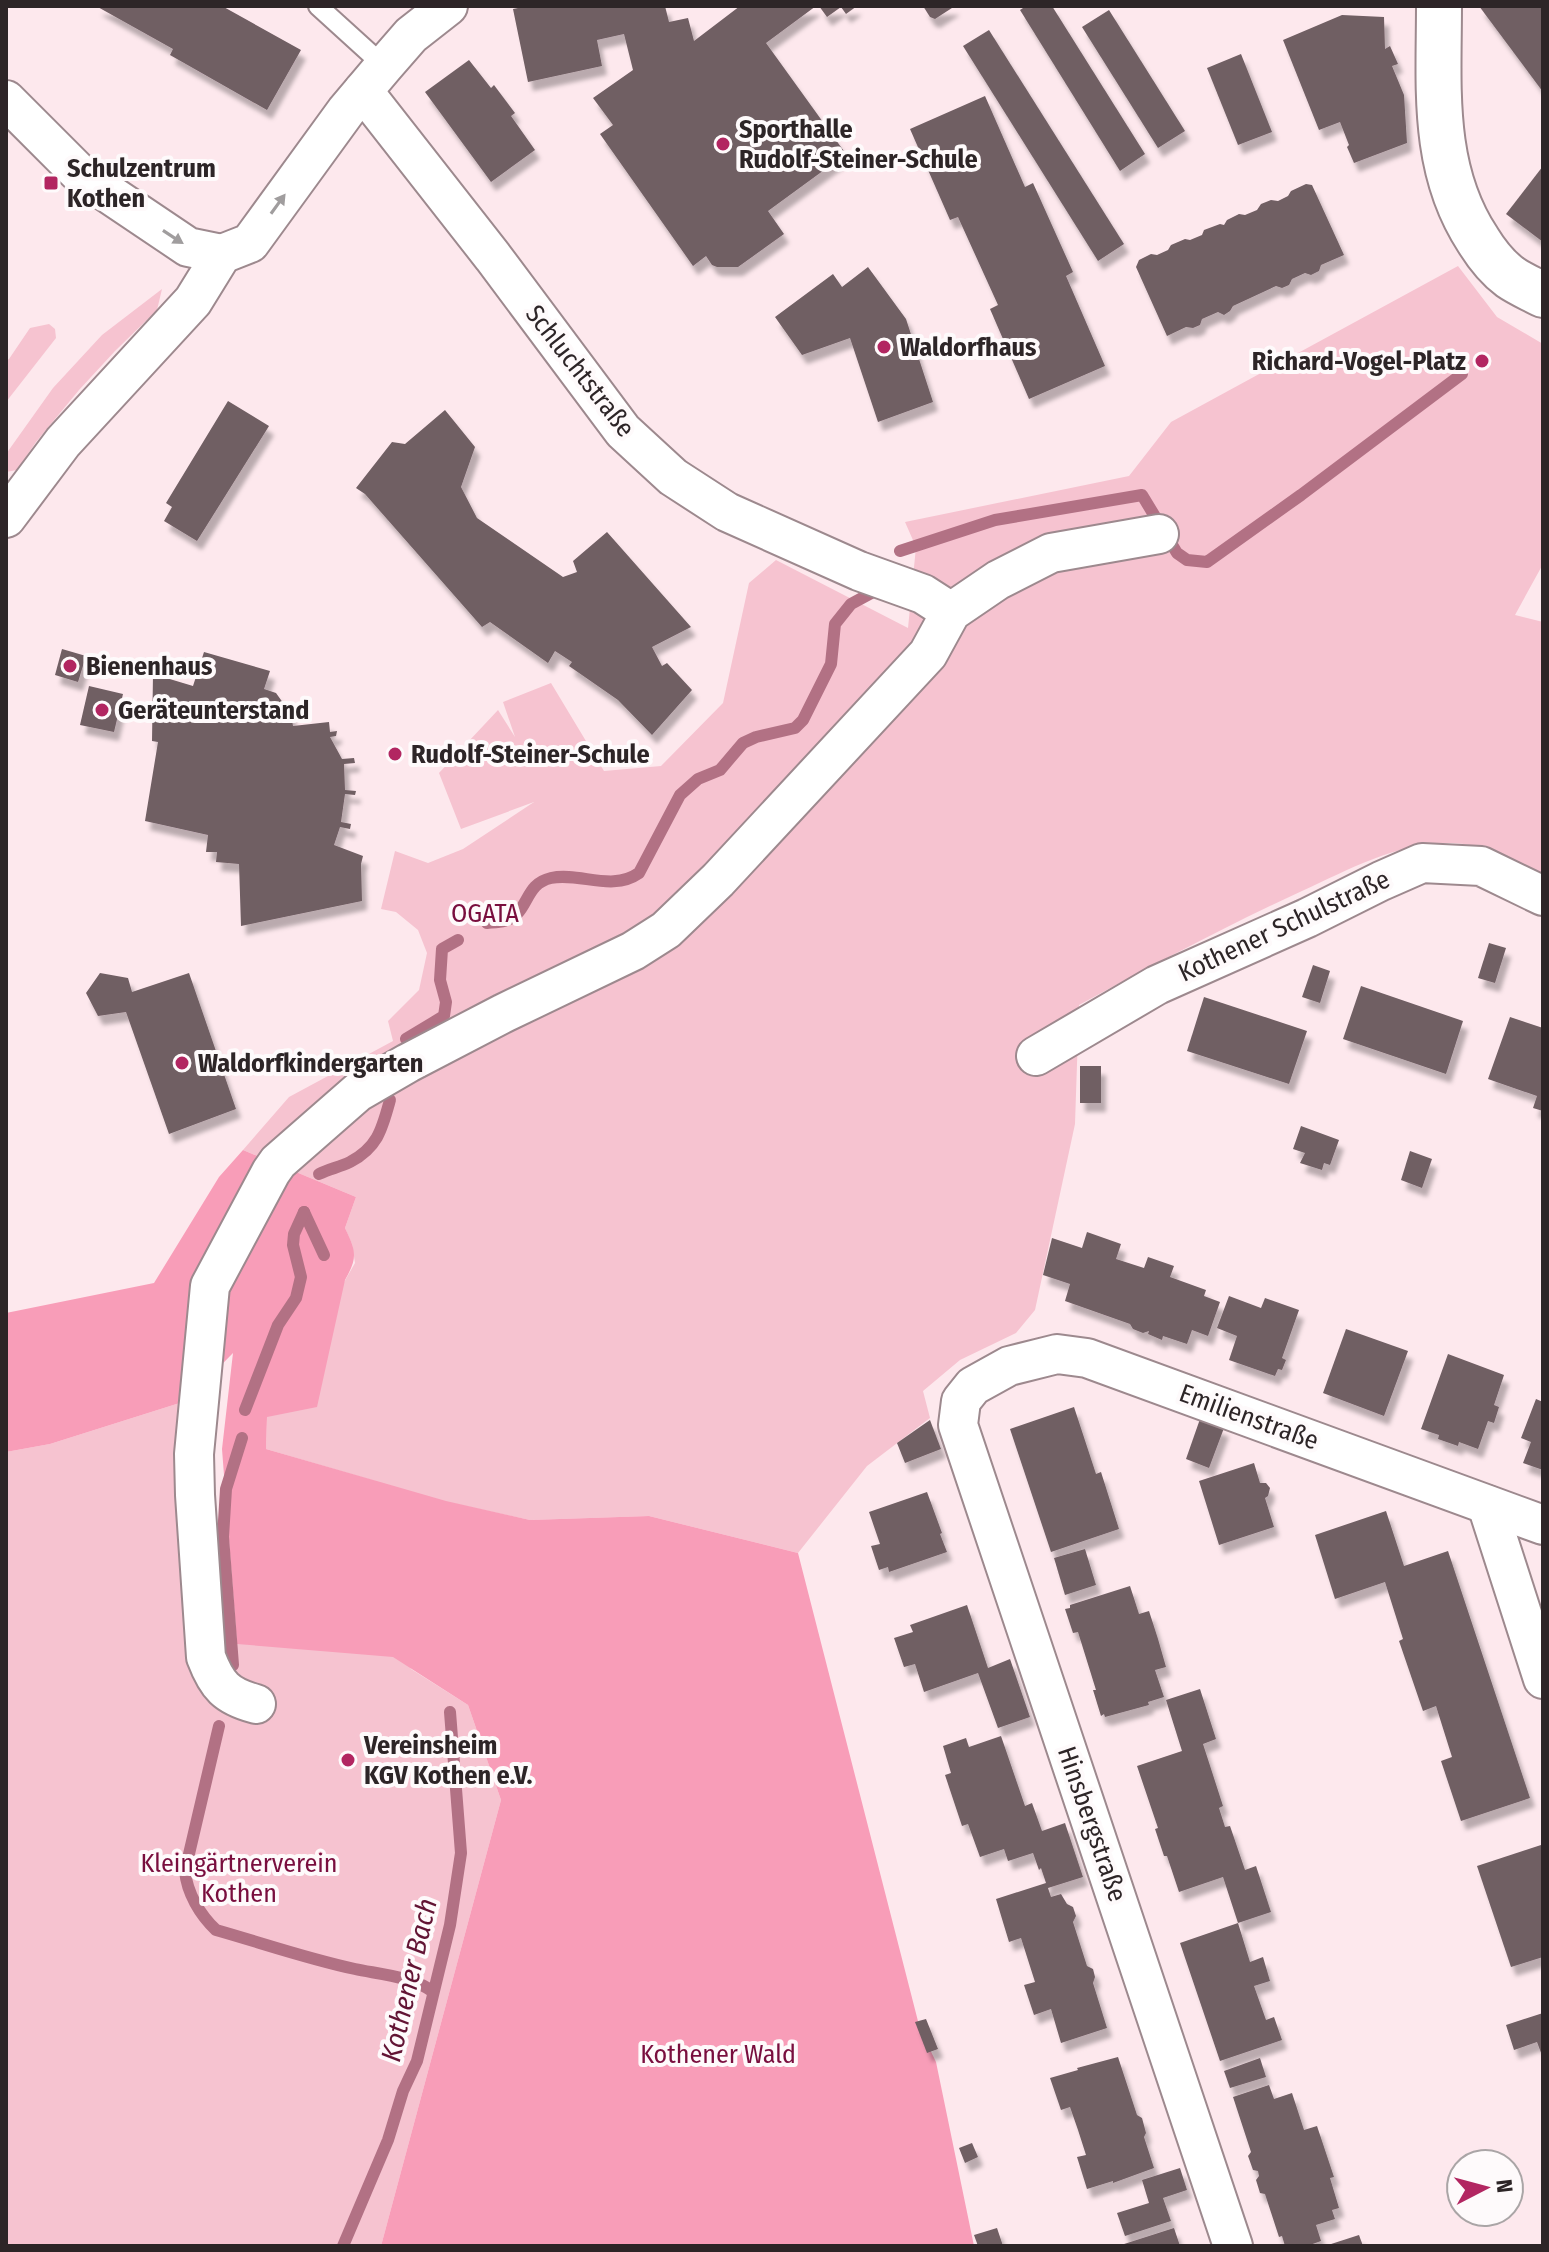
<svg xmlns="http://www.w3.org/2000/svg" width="1549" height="2252" viewBox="0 0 1549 2252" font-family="'Fira Sans Condensed',sans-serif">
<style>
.green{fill:#f6c3d0}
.forest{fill:#f89db8}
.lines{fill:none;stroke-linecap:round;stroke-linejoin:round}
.stream{stroke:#b27184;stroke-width:12}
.building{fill:#705e63;filter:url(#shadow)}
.service-casing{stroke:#9d898e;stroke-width:22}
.minor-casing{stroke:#9d898e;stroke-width:42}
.tertiary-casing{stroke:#9d898e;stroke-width:48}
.service{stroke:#fff;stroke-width:18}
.minor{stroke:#fff;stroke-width:38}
.tertiary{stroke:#fff;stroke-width:44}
.oneway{fill:#a09d9e}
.poi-dot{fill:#b22661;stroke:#fefafb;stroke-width:3}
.labels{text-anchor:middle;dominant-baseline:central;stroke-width:8;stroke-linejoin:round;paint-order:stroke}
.poi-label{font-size:26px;font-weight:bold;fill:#2d2527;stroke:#fefafb;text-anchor:start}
.street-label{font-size:26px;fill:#2d2527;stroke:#fefafb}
.park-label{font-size:26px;fill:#790e3e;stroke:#fefafb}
.water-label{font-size:28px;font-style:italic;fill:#621434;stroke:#fefafb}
</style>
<defs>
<filter id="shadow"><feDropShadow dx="5" dy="9" stdDeviation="2" flood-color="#0004"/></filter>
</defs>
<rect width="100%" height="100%" fill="#fde8ed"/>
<g class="green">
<path d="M1458,266L1497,317L1543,344V564L1515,615L1543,622V876C1514,861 1486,844 1452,843C1398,842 1350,869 1302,891C1226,926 1153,965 1079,1005L1075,1124L1035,1310L1016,1333L960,1360L923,1391L930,1418L867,1466L798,1553L649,1516L530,1520L374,1486L375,1481L266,1449L267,1417L355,1263L352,1244L345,1228L356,1197L243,1150L289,1097L393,1041L388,1021L419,990L427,953L418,930L396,912L381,909L395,851L428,863L463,849L534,802L461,829L439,773L498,710L515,737L503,702L551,683L604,771L661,766L723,703L749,583L776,560L908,628L916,547L905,522L1129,476L1171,422Z"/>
<path d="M162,289L157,310L115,351L79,390L36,442L17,470L6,472V454L53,388L102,335Z"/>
<path d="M49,324L55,329L56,338L6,402V361L9,359L30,328Z"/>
<path d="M186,1401L179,1502L183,1620L209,1641L294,1648L326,1494L411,1669L468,1705L501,1800L381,2246H6V1452L50,1444Z"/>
</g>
<path class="forest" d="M243,1150L356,1197L345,1228C356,1251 358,1257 345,1280L317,1407L267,1417L266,1449L446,1501L530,1520L649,1516L798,1553L920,2029L936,2062L974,2246H381L501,1800L468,1705L393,1657L237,1644L222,1449L233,1353L186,1401L50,1444L6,1452V1313L154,1283L219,1177Z"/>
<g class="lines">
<g class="stream">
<path d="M900,551L995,520L1142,495L1177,553L1187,560L1207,562L1301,495L1462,374"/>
<path d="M487,923C496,922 510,922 517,914C529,901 529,883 551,878C580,872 612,892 639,873L680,795L698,779L720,770L743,743L756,737L795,728L803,720L831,664L835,624L851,604L875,591"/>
<path d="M406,1039L444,1016L446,1002L440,980L442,949L458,940"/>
<path d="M319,1174C329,1169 340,1167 350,1162C378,1147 382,1129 390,1100"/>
<path d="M304,1212L324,1255"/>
<path d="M245,1410L278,1325L296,1298L301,1277L293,1245L294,1234L304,1212"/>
<path d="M233,1665L223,1537L226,1489L242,1438"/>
<path d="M219,1726L185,1871C187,1893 200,1915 216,1930C262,1943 308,1959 355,1969C378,1974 415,1977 433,1992"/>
<path d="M343,2246L388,2140L403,2091L417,2061L450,1925L461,1853L450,1712"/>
</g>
</g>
<g class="building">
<path d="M96,6H222L301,50L267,110L170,55L173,49Z"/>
<path d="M528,6H665L669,22L688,18L694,41L740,6H816L766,43L846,154L768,211L784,234L738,267H717L712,265L706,256L693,266L600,134L613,125L593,98L633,70L624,34L597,40L602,66L528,82L513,9Z"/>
<path d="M819,6H857L846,14L841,7L827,17Z"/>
<path d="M923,6H955L935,19L930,17Z"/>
<path d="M1026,6H1052L1145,154L1120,171L1020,10Z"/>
<path d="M1479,6H1543V92Z"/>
<path d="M1109,10L1185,131L1158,148L1082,27Z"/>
<path d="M1342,15L1384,17L1385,49L1390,46L1398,64L1392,66L1404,95L1407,143L1354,163L1347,147L1349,145L1340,122L1319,130L1283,40Z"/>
<path d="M989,30L1124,244L1098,261L963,46Z"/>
<path d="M1241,54L1272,132L1238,145L1207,68Z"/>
<path d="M469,60L491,88L494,85L515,113L511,116L535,150L491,182L425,92Z"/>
<path d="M985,96L1025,187L1033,183L1073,272L1066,276L1105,366L1029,399L990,309L998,305L958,217L950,220L910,129Z"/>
<path d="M1543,166V242L1506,214Z"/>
<path d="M1306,184L1312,185L1344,255L1321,265L1319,271L1311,275L1305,273L1292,279L1289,285L1282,288L1276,286L1233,306L1230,311L1224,315L1218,312L1202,319L1200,325L1193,328L1186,327L1167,336L1136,267L1139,260L1151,254L1157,255L1168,250L1171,245L1185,239L1190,240L1202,235L1204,230L1220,224L1224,225L1227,220L1239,214L1245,215L1257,210L1261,204L1271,200L1278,201L1288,196L1291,191Z"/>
<path d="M868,267L906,319L933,402L878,422L850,338L802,355L775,317L833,274L842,287Z"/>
<path d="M228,401L269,426L197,541L164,521L172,507L166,503Z"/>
<path d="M445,410L475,447L461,487L477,518L563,577L577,572L573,561L607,532L691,627L652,647L662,666L667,663L692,690L652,735L618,700L569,666L572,662L555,651L548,663L490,622L482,627L365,494L356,488L392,442L405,444Z"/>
<path d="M62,649L86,656L78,682L55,675Z"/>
<path d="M204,652L270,671L264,689L276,693L291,714L293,726L329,722L330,732L337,731L336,736L330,737L342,759L354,758L355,763L344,764L345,790L356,791L355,795L345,794L341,822L351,824L350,829L340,827L334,845L363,856L361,864L362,901L241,926L239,864L216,862L217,852H206L208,835L145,821L158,742L152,741L153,674L193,686Z"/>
<path d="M89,686L123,694L114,732L80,725Z"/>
<path d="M1489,943L1506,948L1495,983L1478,978Z"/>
<path d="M1313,965L1330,971L1320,1003L1302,997Z"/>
<path d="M100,973L128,978L132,992L189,973L236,1109L169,1134L126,1012L98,1016L86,993Z"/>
<path d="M1361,986L1463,1021L1446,1074L1343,1039Z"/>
<path d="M1204,997L1307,1031L1289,1084L1187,1051Z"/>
<path d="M1510,1017L1543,1028V1111L1533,1108L1537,1096L1488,1079Z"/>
<rect x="1080" y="1066" width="21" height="37"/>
<path d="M1301,1126L1339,1140L1330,1165L1324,1163L1322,1170L1300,1163L1305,1153L1293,1149Z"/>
<path d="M1410,1151L1432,1159L1422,1188L1401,1180Z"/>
<path d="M1087,1232L1121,1244L1116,1259L1144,1268L1148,1257L1174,1266L1170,1277L1206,1290L1204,1296L1220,1302L1208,1336L1192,1330L1187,1344L1163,1336L1162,1340L1148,1334L1149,1331L1143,1333L1133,1329L1130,1324L1065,1301L1070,1284L1043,1275L1052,1238L1082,1248Z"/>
<path d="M1229,1296L1261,1308L1265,1298L1299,1310L1282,1358L1286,1360L1282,1370L1278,1369L1275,1376L1229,1360L1237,1336L1217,1328Z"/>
<path d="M1346,1329L1408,1351L1384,1416L1323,1393Z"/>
<path d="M1448,1354L1504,1375L1494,1405L1499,1407L1494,1423L1488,1421L1478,1449L1459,1442L1458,1446L1438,1439L1439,1435L1421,1429Z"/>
<path d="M1536,1399L1543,1402V1470L1523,1463L1531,1442L1521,1438Z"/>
<path d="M1074,1407L1096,1474L1101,1472L1119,1529L1051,1552L1010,1429Z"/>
<path d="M1200,1419L1224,1428L1209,1468L1186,1459Z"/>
<path d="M930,1420L941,1449L905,1463L897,1443Z"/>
<path d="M1254,1463L1260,1483H1266L1270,1488L1268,1496L1265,1498L1274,1527L1219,1545L1199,1481Z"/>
<path d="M927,1492L942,1533L940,1534L947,1552L889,1572L888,1567L879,1570L871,1546L880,1544L869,1512Z"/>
<path d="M1386,1511L1404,1566L1448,1551L1530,1798L1461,1821L1441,1761L1452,1757L1436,1706L1423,1711L1399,1641L1403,1639L1385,1582L1335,1599L1315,1535Z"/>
<path d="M1085,1549L1096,1585L1065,1595L1054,1558Z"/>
<path d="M1130,1586L1139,1614L1149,1611L1158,1639L1166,1667L1155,1670L1164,1697L1148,1702L1149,1705L1105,1717L1104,1714L1101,1716L1093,1690H1096L1078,1632L1073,1633L1065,1609L1070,1608V1605Z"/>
<path d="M967,1605L988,1668L1010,1659L1030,1717L998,1728L978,1673L924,1692L915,1664L904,1667L894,1638L913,1632L910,1625Z"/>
<path d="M1200,1689L1216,1739L1203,1744L1223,1806L1219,1808L1225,1827L1230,1826L1245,1870L1256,1866L1271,1912L1238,1923L1223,1877L1179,1892L1167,1856H1164L1155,1829L1158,1828L1137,1766L1182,1751L1166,1700Z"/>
<path d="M1001,1736L1025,1806L1032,1803L1042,1831L1065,1823L1083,1877L1048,1888L1051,1897L1061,1894L1067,1904L1073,1907L1076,1916L1073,1922L1087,1966L1093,1969L1095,1977L1093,1983L1107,2028L1061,2043L1051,2009L1034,2015L1024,1985L1035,1982L1021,1938L1009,1942L996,1899L1046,1883L1041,1868L1039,1870L1033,1853L1008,1861L1004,1849L980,1857L968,1824L962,1826L945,1775L951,1773L943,1746L966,1738L969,1747Z"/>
<path d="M1541,1845L1543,1853V1957L1511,1967L1477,1866Z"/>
<path d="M1238,1923L1250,1962L1263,1957L1270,1981L1254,1986L1266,2020L1274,2017L1282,2040L1220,2061L1180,1943Z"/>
<path d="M1543,2013V2058L1537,2042L1514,2050L1506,2025Z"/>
<path d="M926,2019L938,2049L927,2053L915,2022Z"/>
<path d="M1118,2057L1137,2115L1142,2118L1146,2133L1144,2137L1154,2168L1113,2183V2181L1087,2189L1077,2157L1086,2155L1078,2130L1070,2107L1061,2110L1050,2078L1078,2070L1077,2068Z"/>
<path d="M1260,2058L1266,2077L1230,2088L1224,2071Z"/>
<path d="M1269,2085L1274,2099L1292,2093L1304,2130L1317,2126L1334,2177L1330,2178L1339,2208L1332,2210L1335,2219L1316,2225L1321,2241L1307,2246H1285L1282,2236L1279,2237L1265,2194L1260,2193L1256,2180L1259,2176L1258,2171L1253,2170L1248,2156L1251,2152L1233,2097Z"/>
<path d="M972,2143L978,2157L965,2163L959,2148Z"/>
<path d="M1180,2168L1187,2190L1163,2198L1171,2221L1125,2236L1117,2213L1149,2203L1142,2180Z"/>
<path d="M997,2228L1003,2246H978L974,2235Z"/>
<path d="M1174,2228L1180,2246H1121V2245Z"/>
<path d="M1359,2235L1363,2246H1328V2245Z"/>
</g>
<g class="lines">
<defs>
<path id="service" d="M318,6L384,66"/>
<g id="minor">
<path d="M363,91L493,257L623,431L673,477L727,512L859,571L923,594L951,612"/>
<path d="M6,100L81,175L188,247L222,254"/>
<path d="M6,518L63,442L193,301L222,254L250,243L346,111L384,66L411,35L448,6"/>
<path d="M1036,1056L1157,985L1307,918L1381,881L1422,863L1481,866L1543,896"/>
<path d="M1487,1505L1543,1679"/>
<path d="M256,1704C226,1696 217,1686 206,1657L195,1495L194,1454L210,1286L271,1172L278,1162L358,1092L408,1063L504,1013L633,951L666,930L718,880L928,654L951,612L998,580L1051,553L1159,534"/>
<path d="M1233,2246L958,1425L961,1401L973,1386L1009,1366L1057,1354L1087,1358L1543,1525"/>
</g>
<path id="tertiary" d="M1439,6C1439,87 1431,169 1478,240C1486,253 1498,268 1510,277C1520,284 1532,289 1543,295"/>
</defs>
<use href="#service" class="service-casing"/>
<use href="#minor" class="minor-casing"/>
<use href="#tertiary" class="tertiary-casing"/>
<use href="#service" class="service"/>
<use href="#minor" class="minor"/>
<use href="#tertiary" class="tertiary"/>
</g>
<defs><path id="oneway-solid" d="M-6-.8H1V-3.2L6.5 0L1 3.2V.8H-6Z" transform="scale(2)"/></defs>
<g class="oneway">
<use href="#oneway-solid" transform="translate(278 204) rotate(-54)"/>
<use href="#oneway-solid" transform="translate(173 237) rotate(33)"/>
</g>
<g class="poi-dot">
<circle cx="723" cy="144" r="8"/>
<rect x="43" y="175" width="16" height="16" rx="4"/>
<circle cx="884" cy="347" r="8"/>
<circle cx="1482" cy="361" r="8"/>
<circle cx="70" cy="666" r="8"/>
<circle cx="102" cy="710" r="8"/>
<circle cx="395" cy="754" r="8"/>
<circle cx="182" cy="1063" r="8"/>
<circle cx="348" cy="1760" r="8"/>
</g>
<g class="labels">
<g class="poi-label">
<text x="739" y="129">Sporthalle<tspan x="739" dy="30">Rudolf-Steiner-Schule</tspan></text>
<text x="67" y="168">Schulzentrum<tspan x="67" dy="30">Kothen</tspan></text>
<text x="900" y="347">Waldorfhaus</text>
<text x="1466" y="361" text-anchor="end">Richard-Vogel-Platz</text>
<text x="86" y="666">Bienenhaus</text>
<text x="118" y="710">Geräteunterstand</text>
<text x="411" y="754">Rudolf-Steiner-Schule</text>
<text x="198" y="1063">Waldorfkindergarten</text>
<text x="364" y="1745">Vereinsheim<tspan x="364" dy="30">KGV Kothen e.V.</tspan></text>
</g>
<g class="street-label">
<text transform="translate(580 371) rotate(52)">Schluchtstraße</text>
<text transform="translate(1284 926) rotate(-25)">Kothener Schulstraße</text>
<text transform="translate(1249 1417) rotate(20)">Emilienstraße</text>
<text transform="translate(1092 1824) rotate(71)">Hinsbergstraße</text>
</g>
<g class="park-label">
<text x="485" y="913">OGATA</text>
<text x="239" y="1863">Kleingärtnerverein<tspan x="239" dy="30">Kothen</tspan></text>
<text x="718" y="2054">Kothener Wald</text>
</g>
<g class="water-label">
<text transform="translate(409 1980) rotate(-77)">Kothener Bach</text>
</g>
</g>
<rect width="1549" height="2252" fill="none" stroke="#2d2527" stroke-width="16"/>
<g transform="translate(1485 2188) rotate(84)"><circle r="38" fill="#fefafb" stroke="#aaa5a6" stroke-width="2"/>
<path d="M0-6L14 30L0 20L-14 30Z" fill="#b22661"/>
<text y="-12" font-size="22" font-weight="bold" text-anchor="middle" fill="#2d2527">N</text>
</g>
</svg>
